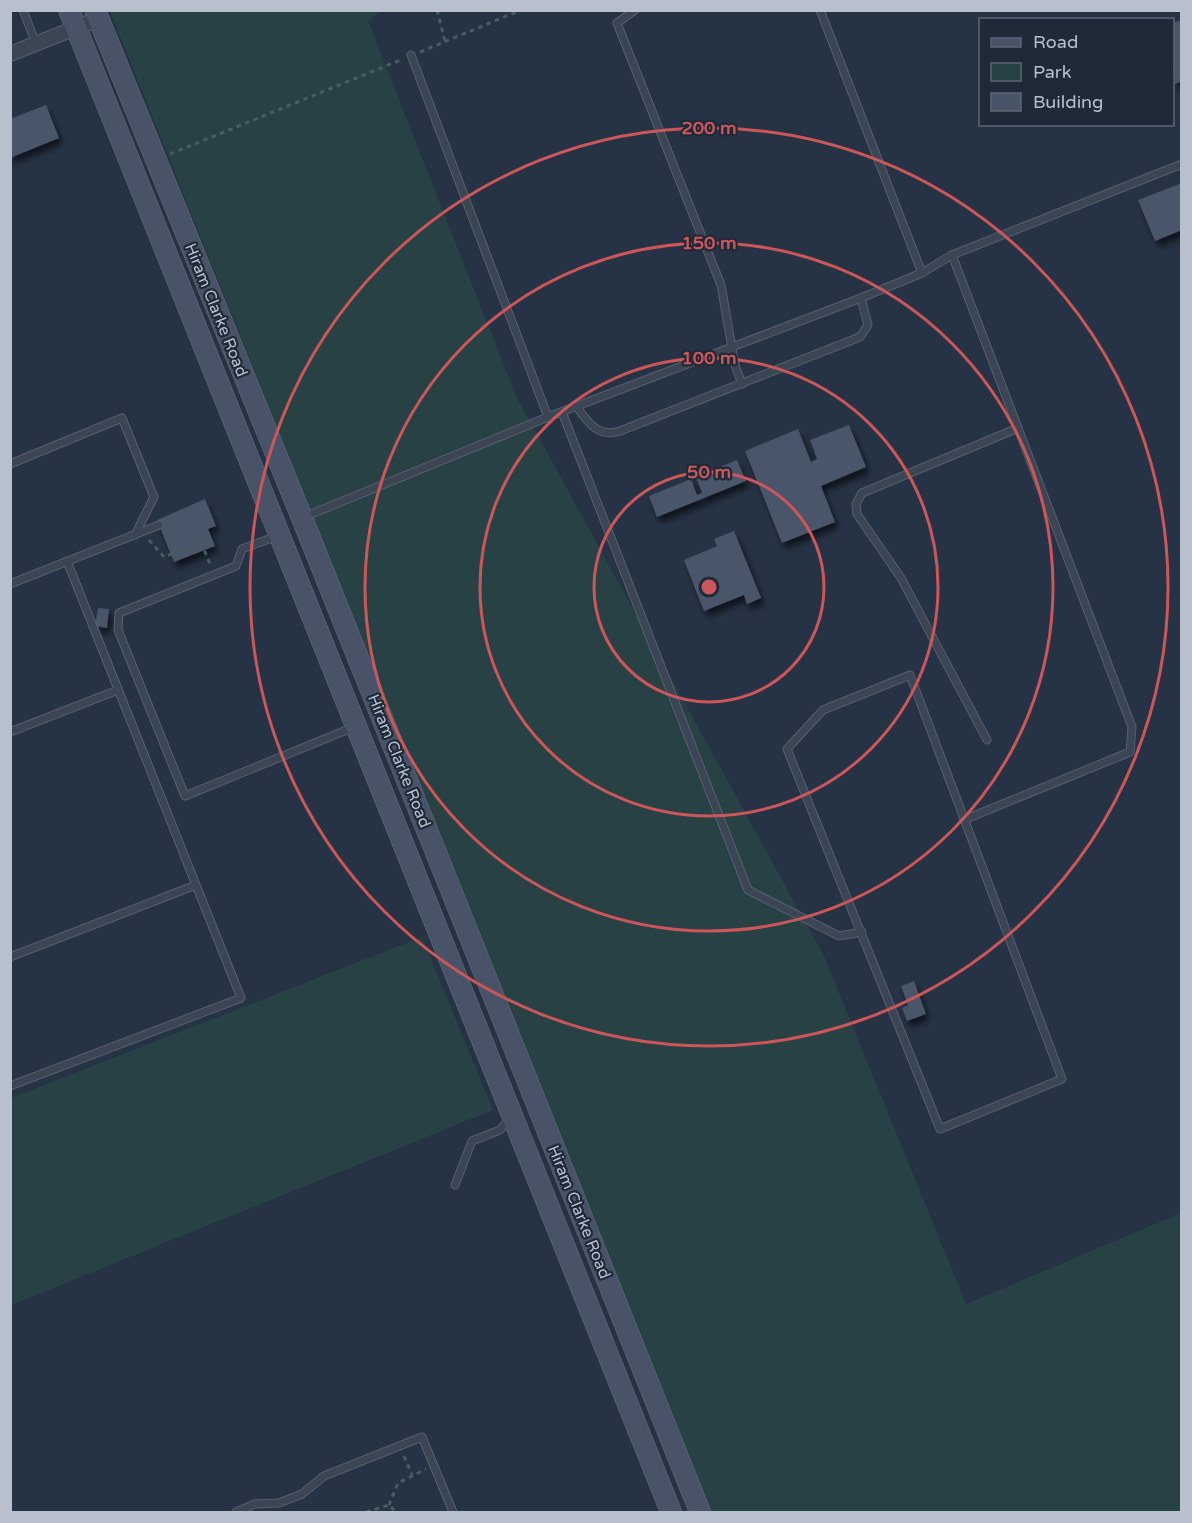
<svg xmlns="http://www.w3.org/2000/svg" width="1192" height="1523" viewBox="0 0 1192 1523" font-family="'Varela Round',sans-serif">
<style>
.green{fill:#284145}
.building{fill:#485468;filter:url(#shadow)}
.lines{fill:none;stroke-linecap:round;stroke-linejoin:round}
.service-casing{stroke:#56606e;stroke-width:9}
.minor-casing{stroke:#56606e;stroke-width:16}
.secondary-casing{stroke:#56606e;stroke-width:22}
.path{stroke:#475e61;stroke-width:3;stroke-dasharray:4.5 4.5;stroke-linecap:butt}
.service{stroke:#3b4554;stroke-width:7}
.minor{stroke:#3b4554;stroke-width:14}
.secondary{stroke:#495367;stroke-width:20}
.ring{fill:none;stroke:#cd565a;stroke-width:3}
.labels{text-anchor:middle;dominant-baseline:central;stroke-width:4.5;stroke-linejoin:round;paint-order:stroke}
.street-label{font-size:16px;fill:#b8c0cd;stroke:#1f2a39}
.centre{fill:#cd565a;stroke:#1f2a39;stroke-width:3}
.ring-label{font-size:18px;text-anchor:middle;font-weight:bold;fill:#cd565a;stroke:#1f2a39;stroke-width:4.5;stroke-linejoin:round;paint-order:stroke}
</style>
<defs>
<filter id="shadow"><feDropShadow dx="3.5" dy="6" stdDeviation="3" flood-color="#0009"/></filter>
</defs>
<rect width="100%" height="100%" fill="#263344"/>
<g class="green">
<path d="M110,11H381L368,21L516,396L824,956L966,1304L1181,1213V1512H711Z"/>
<path d="M422,937L493,1110L11,1305V1098Z"/>
</g>
<g class="building">
<path d="M1181,20L1182,81L1175,84L1172,23Z"/>
<path d="M46,105L59,138L10,158V119Z"/>
<path d="M1182,183V230L1155,241L1138,200Z"/>
<path d="M849,425L866,467L821,486L835,522L782,543L745,451L798,429L811,462L817,459L810,440Z"/>
<path d="M737,460L746,481L657,517L649,496L691,479L697,495L702,493L696,477Z"/>
<path d="M205,499L216,526L208,529L215,546L174,562L157,520Z"/>
<path d="M734,531L761,598L747,604L744,595L704,611L684,560L717,546L714,539Z"/>
<path d="M98,608L109,609L107,628L95,626Z"/>
<path d="M914,981L926,1014L907,1021L902,1008L908,1005L901,986Z"/>
</g>
<g class="lines">
<defs>
<g id="service">
<path d="M23,10L36,44"/>
<path d="M635,10L617,23L721,285L735,365L742,384"/>
<path d="M820,10L922,273"/>
<path d="M411,55L548,417"/>
<path d="M952,255L1132,727L1130,752L966,819"/>
<path d="M577,407C588,423 599,438 620,431L860,337L868,325L861,298"/>
<path d="M562,412L748,890L839,936L862,932"/>
<path d="M10,464L122,418L154,497L135,535"/>
<path d="M304,517L548,417L861,298L922,273L952,255L1182,164"/>
<path d="M277,536L242,549L236,566L119,613L118,630L185,796L354,727"/>
<path d="M10,584L159,525"/>
<path d="M910,675L1062,1079L940,1129L787,749L823,710Z"/>
<path d="M10,732L118,690"/>
<path d="M987,740L901,578L857,514L856,504L862,493L1018,428"/>
<path d="M10,957L196,885"/>
<path d="M10,1086L241,998L67,561"/>
<path d="M455,1185L472,1141L500,1130L509,1119"/>
<path d="M236,1512L255,1504L279,1503L302,1494L324,1476L422,1437L453,1512"/>
</g>
<path id="minor" d="M10,54L98,19"/>
<g id="secondary">
<path d="M69,10L671,1512"/>
<path d="M95,10L302,518L700,1512"/>
</g>
</defs>
<use href="#service" class="service-casing"/>
<use href="#minor" class="minor-casing"/>
<use href="#secondary" class="secondary-casing"/>
<g class="path">
<path d="M437,10L445,41"/>
<path d="M420,52L521,10"/>
<path d="M170,154L403,59"/>
<path d="M168,529L177,552"/>
<path d="M149,540L164,557L201,542L210,564"/>
<path d="M404,1456L412,1475"/>
<path d="M389,1505L398,1483L426,1469"/>
<path d="M366,1512L389,1505L396,1512"/>
</g>
<use href="#service" class="service"/>
<use href="#minor" class="minor"/>
<use href="#secondary" class="secondary"/>
</g>
<g class="ring">
<circle cx="709" cy="587" r="115"/>
<circle cx="709" cy="587" r="229"/>
<circle cx="709" cy="587" r="344"/>
<circle cx="709" cy="587" r="459"/>
</g>
<g class="labels">
<g class="street-label">
<text transform="translate(216 310) rotate(68)">Hiram Clarke Road</text>
<text transform="translate(399 761) rotate(68)">Hiram Clarke Road</text>
<text transform="translate(579 1212) rotate(68)">Hiram Clarke Road</text>
</g>
</g>
<circle cx="709" cy="587" r="9" class="centre"/>
<g class="ring-label">
<text x="709" y="134">200 m</text>
<text x="709" y="249">150 m</text>
<text x="709" y="364">100 m</text>
<text x="709" y="478">50 m</text>
</g>
<rect width="1192" height="1523" fill="none" stroke="#b8c0cd" stroke-width="24"/>
<rect x="979" y="18" width="195" height="108" fill="#1f2a39" stroke="#5c6674" stroke-width="1.5"/>
<rect x="991" y="38" width="30" height="9" fill="#495367" stroke="#5c6674" stroke-width="1.5"/>
<text x="1033" y="48" font-size="18" fill="#b8c0cd">Road</text>
<rect x="991" y="63" width="30" height="18" fill="#284145" stroke="#5c6674" stroke-width="1.5"/>
<text x="1033" y="78" font-size="18" fill="#b8c0cd">Park</text>
<rect x="991" y="93" width="30" height="18" fill="#485468" stroke="#5c6674" stroke-width="1.5"/>
<text x="1033" y="108" font-size="18" fill="#b8c0cd">Building</text>
</svg>
